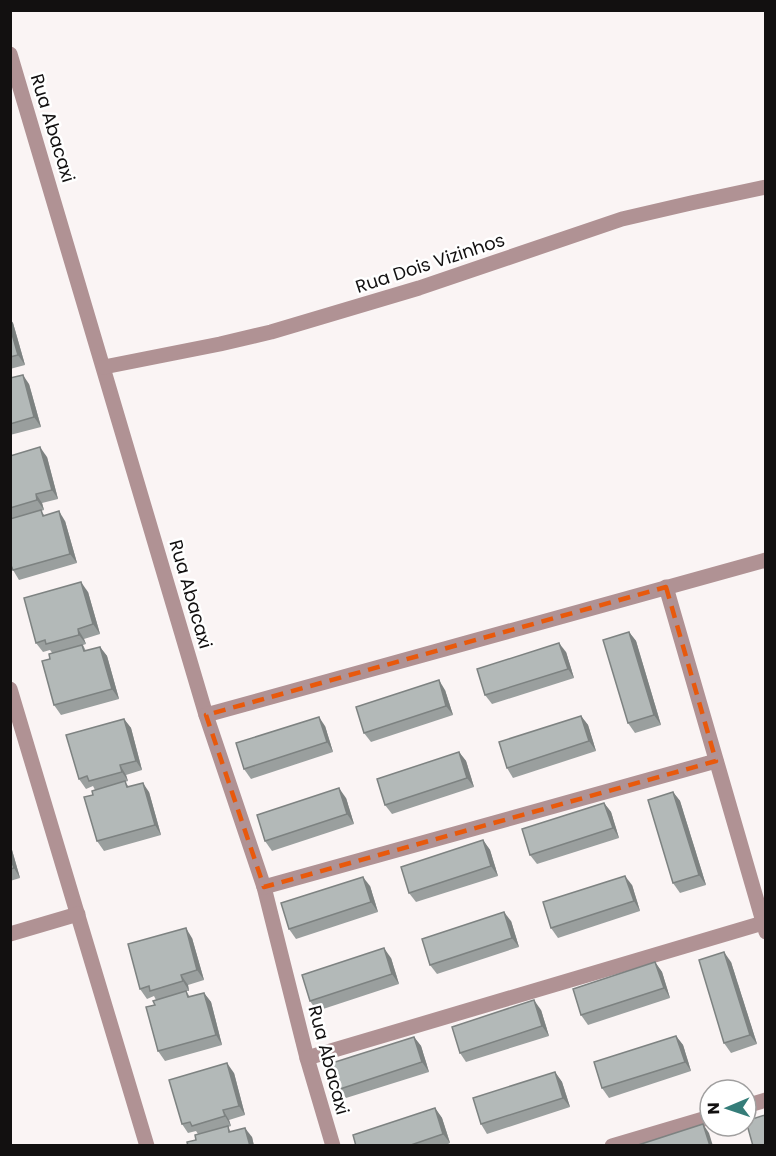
<svg xmlns="http://www.w3.org/2000/svg" width="776" height="1156" viewBox="0 0 776 1156" font-family="Poppins,sans-serif">
<style>
.lines{fill:none;stroke-linecap:round;stroke-linejoin:round}
.street{stroke:#b09294;stroke-width:15}
.wall{fill:#9a9f9e}
.shaded-wall{fill:#7d8281}
.building{fill:#b3b9b8;stroke:#7d8281;stroke-width:1.5}
.marked{fill:none;stroke:#e8590c;stroke-width:4.5;stroke-dasharray:12 8;stroke-linejoin:round}
.labels{text-anchor:middle;dominant-baseline:central;stroke-width:5;stroke-linejoin:round;paint-order:stroke}
.street-label{font-size:18px;fill:#121010;stroke:#fff}
</style>
<rect width="100%" height="100%" fill="#faf4f4"/>
<g class="lines">
<g class="street">
<path d="M10,54L206,715L264,887L307,1058L333,1146"/>
<path d="M104,367L220,344L271,332L419,288L622,219L691,203L766,187"/>
<path d="M666,587L766,932"/>
<path d="M10,689L147,1146"/>
<path d="M206,715L766,560"/>
<path d="M264,887L716,761"/>
<path d="M10,934L78,914"/>
<path d="M307,1058L763,923"/>
<path d="M746,1106L766,1100"/>
<path d="M612,1146L710,1117"/>
</g>
</g>
<g class="wall">
<path d="M10,319L13,323L25,365L10,369Z"/>
<path d="M10,378L29,384L41,427L10,435Z"/>
<path d="M10,456L47,457L58,499L42,503L44,510L41,511L45,516L65,521L77,563L19,580L13,570L10,518Z"/>
<path d="M88,592L100,634L84,639L86,644L83,645L86,651L100,647L107,656L119,699L61,715L54,705L50,659L53,654L50,650L43,652L36,643Z"/>
<path d="M629,632L636,641L661,725L635,733L628,723Z"/>
<path d="M566,652L574,678L492,704L485,695Z"/>
<path d="M445,690L453,715L371,742L364,733Z"/>
<path d="M581,716L588,725L596,751L513,778L507,768Z"/>
<path d="M124,719L131,728L142,770L126,775L128,781L125,782L129,787L149,792L161,835L104,851L97,841L93,795L95,790L93,786L86,789L79,779Z"/>
<path d="M325,726L333,752L251,779L244,769Z"/>
<path d="M459,752L466,761L474,787L392,814L385,805Z"/>
<path d="M673,792L680,801L706,885L680,893L673,883Z"/>
<path d="M346,798L354,824L272,851L265,841Z"/>
<path d="M604,803L611,812L619,838L537,864L530,855Z"/>
<path d="M483,840L490,850L498,876L416,902L409,893Z"/>
<path d="M10,843L20,878L10,881Z"/>
<path d="M632,885L640,911L558,938L551,928Z"/>
<path d="M370,886L378,912L296,939L289,929Z"/>
<path d="M511,921L519,947L437,974L430,965Z"/>
<path d="M192,938L204,980L188,985L189,991H186L190,997L204,993L211,1002L222,1045L165,1061L158,1051L155,1005L156,1000L154,996L147,999L140,989Z"/>
<path d="M391,958L399,984L317,1011L310,1001Z"/>
<path d="M655,962L662,972L670,998L588,1025L581,1015Z"/>
<path d="M731,962L757,1044L731,1053L724,1043Z"/>
<path d="M541,1010L549,1036L466,1062L460,1053Z"/>
<path d="M676,1036L683,1045L691,1071L609,1098L602,1088Z"/>
<path d="M414,1037L421,1046L429,1072L346,1098L340,1089Z"/>
<path d="M555,1072L562,1082L570,1107L487,1134L481,1124Z"/>
<path d="M234,1073L245,1115L229,1120L231,1126L228,1127L231,1132L252,1137L254,1146H188L196,1140L198,1134L196,1131L188,1133L182,1124Z"/>
<path d="M435,1108L442,1118L450,1143L444,1146H356Z"/>
</g>
<g class="shaded-wall">
<path d="M10,319L13,323L25,365L18,355L10,327Z"/>
<path d="M23,375L29,384L41,427L34,417Z"/>
<path d="M40,447L47,457L58,499L52,490Z"/>
<path d="M36,494L42,503L44,510L37,500Z"/>
<path d="M59,511L65,521L77,563L70,554Z"/>
<path d="M81,582L88,592L100,634L93,624Z"/>
<path d="M78,629L84,639L86,644L79,635Z"/>
<path d="M629,632L636,641L661,725L654,715Z"/>
<path d="M559,643L566,652L574,678L568,669Z"/>
<path d="M100,647L107,656L119,699L112,689Z"/>
<path d="M439,680L445,690L453,715L446,706Z"/>
<path d="M581,716L588,725L596,751L589,741Z"/>
<path d="M319,717L325,726L333,752L327,742Z"/>
<path d="M124,719L131,728L142,770L136,761Z"/>
<path d="M459,752L466,761L474,787L467,778Z"/>
<path d="M120,765L126,775L128,781L122,772Z"/>
<path d="M143,783L149,792L161,835L155,825Z"/>
<path d="M339,788L346,798L354,824L347,814Z"/>
<path d="M673,792L680,801L706,885L699,875Z"/>
<path d="M604,803L611,812L619,838L613,828Z"/>
<path d="M483,840L490,850L498,876L491,866Z"/>
<path d="M10,843L20,878L14,868L10,857Z"/>
<path d="M625,876L632,885L640,911L634,901Z"/>
<path d="M363,877L370,886L378,912L371,902Z"/>
<path d="M504,912L511,921L519,947L512,938Z"/>
<path d="M186,928L192,938L204,980L197,970Z"/>
<path d="M384,948L391,958L399,984L392,974Z"/>
<path d="M724,952L731,962L757,1044L750,1035Z"/>
<path d="M655,962L662,972L670,998L664,988Z"/>
<path d="M181,975L188,985L189,991L183,981Z"/>
<path d="M204,993L211,1002L222,1045L216,1035Z"/>
<path d="M534,1000L541,1010L549,1036L542,1026Z"/>
<path d="M676,1036L683,1045L691,1071L685,1062Z"/>
<path d="M414,1037L421,1046L429,1072L422,1062Z"/>
<path d="M227,1063L234,1073L245,1115L239,1106Z"/>
<path d="M555,1072L562,1082L570,1107L563,1098Z"/>
<path d="M435,1108L442,1118L450,1143L443,1134Z"/>
<path d="M223,1110L229,1120L231,1126L225,1116Z"/>
<path d="M703,1124L709,1133L713,1146H710Z"/>
<path d="M245,1128L252,1137L254,1146H250Z"/>
</g>
<g class="building">
<path d="M10,327L18,355L10,357Z"/>
<path d="M23,375L34,417L10,424V378Z"/>
<path d="M40,447L52,490L36,494L37,500L10,508V456Z"/>
<path d="M41,510L43,516L59,511L70,554L13,570L10,563V519Z"/>
<path d="M81,582L93,624L78,629L79,635L46,644L45,640L36,643L24,598Z"/>
<path d="M629,632L654,715L628,723L603,640Z"/>
<path d="M559,643L568,669L485,695L477,669Z"/>
<path d="M82,645L84,651L100,647L112,689L54,705L42,661L50,659L49,654Z"/>
<path d="M439,680L446,706L364,733L356,707Z"/>
<path d="M581,716L589,741L507,768L499,742Z"/>
<path d="M319,717L327,742L244,769L236,743Z"/>
<path d="M124,719L136,761L120,765L122,772L89,781L87,776L79,779L66,735Z"/>
<path d="M459,752L467,778L385,805L377,779Z"/>
<path d="M125,781L127,787L143,783L155,825L97,841L84,797L93,795L92,791Z"/>
<path d="M339,788L347,814L265,841L257,815Z"/>
<path d="M673,792L699,875L673,883L648,800Z"/>
<path d="M604,803L613,828L530,855L522,829Z"/>
<path d="M483,840L491,866L409,893L401,867Z"/>
<path d="M10,857L14,868L10,869Z"/>
<path d="M625,876L634,901L551,928L543,902Z"/>
<path d="M363,877L371,902L289,929L281,903Z"/>
<path d="M504,912L512,938L430,965L422,939Z"/>
<path d="M186,928L197,970L181,975L183,981L150,991L149,986L140,989L128,944Z"/>
<path d="M384,948L392,974L310,1001L302,975Z"/>
<path d="M724,952L750,1035L724,1043L699,960Z"/>
<path d="M655,962L664,988L581,1015L573,989Z"/>
<path d="M186,991L188,997L204,993L216,1035L158,1051L146,1007L155,1005L153,1001Z"/>
<path d="M534,1000L542,1026L460,1053L452,1027Z"/>
<path d="M676,1036L685,1062L602,1088L594,1062Z"/>
<path d="M414,1037L422,1062L340,1089L332,1063Z"/>
<path d="M227,1063L239,1106L223,1110L225,1116L192,1126L190,1122L182,1124L169,1080Z"/>
<path d="M555,1072L563,1098L481,1124L473,1098Z"/>
<path d="M435,1108L443,1134L408,1146H356L353,1135Z"/>
<path d="M765,1115V1146H753L746,1121Z"/>
<path d="M703,1124L710,1146H635Z"/>
<path d="M228,1126L229,1132L245,1128L250,1146H188L187,1142L196,1140L195,1135Z"/>
</g>
<path class="marked" d="M666,587L716,761L264,887L206,715Z"/>
<g class="labels">
<g class="street-label">
<text transform="translate(53 128) rotate(73)">Rua Abacaxi</text>
<text transform="translate(430 263) rotate(-18)">Rua Dois Vizinhos</text>
<text transform="translate(191 594) rotate(74)">Rua Abacaxi</text>
<text transform="translate(329 1060) rotate(75)">Rua Abacaxi</text>
</g>
</g>
<rect width="776" height="1156" fill="none" stroke="#121010" stroke-width="24"/>
<g transform="translate(728 1108) rotate(268)"><circle r="28" fill="#ffffff" stroke="#a09f9f" stroke-width="1.5"/>
<path d="M0-4.5L10 22L0 15L-10 22Z" fill="#357d79"/>
<text y="-9" font-size="16" font-weight="bold" text-anchor="middle" fill="#121010">N</text>
</g>
</svg>
